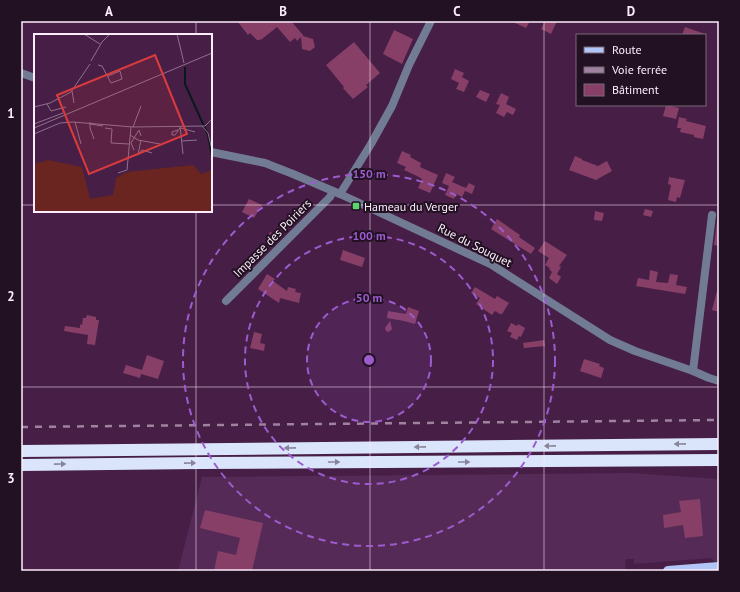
<svg xmlns="http://www.w3.org/2000/svg" width="740" height="592" viewBox="0 0 740 592" font-family="'PT Sans',sans-serif">
<style>
.built{fill:#552a56}
.building{fill:#873f68}
.lines{fill:none;stroke-linecap:round;stroke-linejoin:round}
.minor{stroke:#717b93;stroke-width:8}
.major{stroke:#b1c6f6;stroke-width:10}
.highway{stroke:#dae4fb;stroke-width:12}
.rail{stroke:#9e829e;stroke-width:2.5;stroke-dasharray:7 7;stroke-linecap:butt}
.oneway{fill:#878599}
.grid{fill:none;stroke:#fdedfc;stroke-width:1;stroke-opacity:0.55}
.ring{fill:none;stroke:#9c5cce;stroke-width:2;stroke-dasharray:7 5}
.poi-dot{fill:#5bd56e;stroke:#212;stroke-width:1.5}
.labels{text-anchor:middle;dominant-baseline:central;stroke-width:4;stroke-linejoin:round;paint-order:stroke}
.poi-label{font-size:12px;fill:#fdedfc;stroke:#212;text-anchor:start}
.street-label{font-size:12px;fill:#fdedfc;stroke:#212}
.inset-river{fill:none;stroke:#09191b;stroke-width:2}
.inset-road{fill:none;stroke:#8f718f;stroke-width:1}
.view{fill:#da3c3d;fill-opacity:0.15;stroke:#da3c3d;stroke-width:2}
.inset-edge{fill:none;stroke:#fdedfc;stroke-width:2}
.centre{fill:#9c5cce;stroke:#212;stroke-width:2}
.ring-label{font-size:12px;text-anchor:middle;font-weight:bold;fill:#9c5cce;stroke:#212;stroke-width:4;stroke-linejoin:round;paint-order:stroke}
.neatline{fill:none;stroke:#fdedfc;stroke-width:1.5}
.grid-label{font-size:13px;text-anchor:middle;font-weight:bold;fill:#fdedfc}
</style>
<rect width="100%" height="100%" fill="#461e46"/>
<path class="built" d="M631,473L719,479V561L714,562L712,558L634,564V559H626L625,571H178L202,477Z"/>
<g class="building">
<path d="M237,21H291L303,35V36L313,39L315,47L310,51L302,49L301,37L297,41L295,38L290,42L277,27L262,39L259,40H257L250,33L248,35Z"/>
<path d="M511,21H530L526,28Z"/>
<path d="M545,21H557L551,34L541,29Z"/>
<path d="M685,27L705,34V35H682Z"/>
<path d="M394,30L413,39L402,64L383,54Z"/>
<path d="M354,42L380,73L366,85L368,87L353,99L343,88L344,87L326,65Z"/>
<path d="M455,69L464,73L462,77L469,81L464,92L456,89L459,83L451,79Z"/>
<path d="M480,90L490,94L486,102L476,97Z"/>
<path d="M501,93L509,97L506,104L516,109L513,115L507,112L504,117L496,113L500,105L496,104Z"/>
<path d="M666,105L679,108L676,119L663,116Z"/>
<path d="M679,117L687,119L686,121L706,126L703,139L694,137V135L680,132L681,128H677Z"/>
<path d="M402,151L411,155L410,157L421,163L420,167L438,175L430,193L418,188L422,179L417,176L404,170L406,167L397,163Z"/>
<path d="M575,156L582,159V160L598,166L607,161L612,171L596,180L569,170Z"/>
<path d="M446,173L455,177L452,182L466,188L469,183L475,186L472,194L465,191L462,197L456,194L454,199L445,195L449,186L442,183Z"/>
<path d="M669,177L685,180L680,198L677,197L676,202L668,200L671,185L668,184Z"/>
<path d="M249,199L262,205L254,218L242,212Z"/>
<path d="M645,209L653,211L651,217L643,215Z"/>
<path d="M595,211L604,213L602,221L594,220Z"/>
<path d="M497,219L520,235L519,237L535,248L531,254L491,229Z"/>
<path d="M717,221H719V246L714,245Z"/>
<path d="M270,232L277,235L274,242L267,239Z"/>
<path d="M545,241L567,255L559,266L561,267L557,274L561,277L557,284L549,278L552,272L549,269L550,268L545,265L549,258L538,251Z"/>
<path d="M343,250L365,258L362,267L340,260Z"/>
<path d="M650,270L658,272L656,282L668,283L670,274L678,275L676,285L687,287L685,294L636,286L638,278L649,280Z"/>
<path d="M267,274L275,279L273,281L287,291L288,287L296,289L295,292L301,293L299,303L280,298L279,303L258,289Z"/>
<path d="M475,287L495,299L497,296L509,303L502,314H500L495,311L492,315L476,304L480,298L471,293Z"/>
<path d="M717,291H719V312L712,310Z"/>
<path d="M408,307L419,311L415,324L404,321L387,318L388,311L406,314Z"/>
<path d="M87,315L96,317V320H99L95,345L87,344L88,335L64,331L65,326L80,328V324L82,325L83,318H86Z"/>
<path d="M390,321L392,329L390,331L388,332L386,331L385,328Z"/>
<path d="M511,323L517,326L518,324L525,328L521,337L519,336L517,340L510,337L512,333L507,331Z"/>
<path d="M254,332L262,334L260,343L265,344L264,351L250,348Z"/>
<path d="M544,340L545,346L524,348L523,343Z"/>
<path d="M147,355L164,361L158,379L141,374L140,378L123,373L126,365L142,370Z"/>
<path d="M584,359L600,364L599,366L604,368L601,378L580,371Z"/>
<path d="M700,499L703,536L685,538L683,525L664,528L663,515L681,512L679,501Z"/>
<path d="M205,510L263,523L252,571H214L218,551L236,555L240,538L200,528Z"/>
</g>
<g class="lines">
<g class="minor">
<path d="M21,73L35,78"/>
<path d="M211,152L265,163L293,174L340,194L492,265L610,340L635,351L693,371L709,378L719,381"/>
<path d="M340,194L371,144L392,106L409,65L431,21"/>
<path d="M226,301L330,197L333,191"/>
<path d="M693,371L712,215"/>
</g>
<path class="major" d="M668,571L719,567"/>
<g class="highway">
<path d="M21,451L719,444"/>
<path d="M21,465L199,463L719,460"/>
</g>
<path class="rail" d="M21,427L719,420"/>
</g>
<defs><path id="oneway-solid" d="M-6-.8H1V-3.2L6.5 0L1 3.2V.8H-6Z"/></defs>
<g class="oneway">
<use href="#oneway-solid" transform="translate(680 444) rotate(179)"/>
<use href="#oneway-solid" transform="translate(550 446) rotate(179)"/>
<use href="#oneway-solid" transform="translate(420 447) rotate(179)"/>
<use href="#oneway-solid" transform="translate(290 448) rotate(179)"/>
<use href="#oneway-solid" transform="translate(334 462)"/>
<use href="#oneway-solid" transform="translate(464 462)"/>
<use href="#oneway-solid" transform="translate(190 463) rotate(-1)"/>
<use href="#oneway-solid" transform="translate(60 464) rotate(-1)"/>
</g>
<path class="grid" d="M196,21V35M370,21V571M544,21V571M21,205H35M211,205H719M196,211V571M21,387H719"/>
<circle cx="369" cy="360" r="62" fill="#9c5cce" fill-opacity=".12"/>
<g class="ring">
<circle cx="369" cy="360" r="62"/>
<circle cx="369" cy="360" r="124"/>
<circle cx="369" cy="360" r="186"/>
</g>
<rect class="poi-dot" x="352" y="202" width="8" height="8" rx="2"/>
<g class="labels">
<g class="poi-label">
<text x="364" y="206">Hameau du Verger</text>
</g>
<g class="street-label">
<text transform="translate(272 238) rotate(-45)">Impasse des Poiriers</text>
<text transform="translate(475 245) rotate(27)">Rue du Souquet</text>
</g>
</g>
<g transform="translate(34 34)">
<rect width="178" height="178" fill="#461e46"/>
<path d="M14,126L48,133L56,165L79,161L82,144L93,138L159,131L167,140L178,136V178H0V130Z" fill="#6a2521"/>
<path class="inset-river" d="M151,33V50L174,101L178,122"/>
<path class="inset-road" d="M50,0L66,10M143,0L150,29M57,27L68,8L76,0M64,31L68,32L77,49L88,45L86,37L74,42M38,57L40,69M13,70L17,77L32,73M0,73L16,69L37,58L56,30M41,88L47,110M56,88V94L60,105M0,90L29,79M56,90L69,92M146,92L149,120M168,92L174,99L178,116M99,93L107,72M0,94L178,19M71,94L78,95L77,109M147,94L161,98M144,96L138,98V101H141L146,94M0,100L26,89L39,88L99,93L171,92L178,85M96,101L104,106L126,110M107,106L104,121L108,116L118,119M148,107L163,106M77,109L95,110M100,116L97,109L105,96L107,102M84,139L93,136L97,93"/>
<path class="view" d="M121,21L153,100L55,140L23,61Z"/>
<rect width="178" height="178" class="inset-edge"/>
</g>
<circle cx="369" cy="360" r="6" class="centre"/>
<g class="ring-label">
<text x="369" y="178">150 m</text>
<text x="369" y="240">100 m</text>
<text x="369" y="302">50 m</text>
</g>
<rect width="740" height="592" fill="none" stroke="#221122" stroke-width="44"/>
<rect x="576" y="34" width="130" height="72" fill="#221122" stroke="#7a6979"/>
<rect x="584" y="47" width="20" height="6" fill="#b1c6f6" stroke="#7a6979"/>
<text x="612" y="54" font-size="12" fill="#fdedfc">Route</text>
<rect x="584" y="67" width="20" height="6" fill="#9e829e" stroke="#7a6979"/>
<text x="612" y="74" font-size="12" fill="#fdedfc">Voie ferrée</text>
<rect x="584" y="84" width="20" height="12" fill="#873f68" stroke="#7a6979"/>
<text x="612" y="94" font-size="12" fill="#fdedfc">Bâtiment</text>
<rect x="22" y="22" width="696" height="548" class="neatline"/>
<g class="grid-label">
<text x="109" y="16">A</text>
<text x="283" y="16">B</text>
<text x="457" y="16">C</text>
<text x="631" y="16">D</text>
<text x="11" y="118">1</text>
<text x="11" y="301">2</text>
<text x="11" y="483">3</text>
</g>
</svg>
